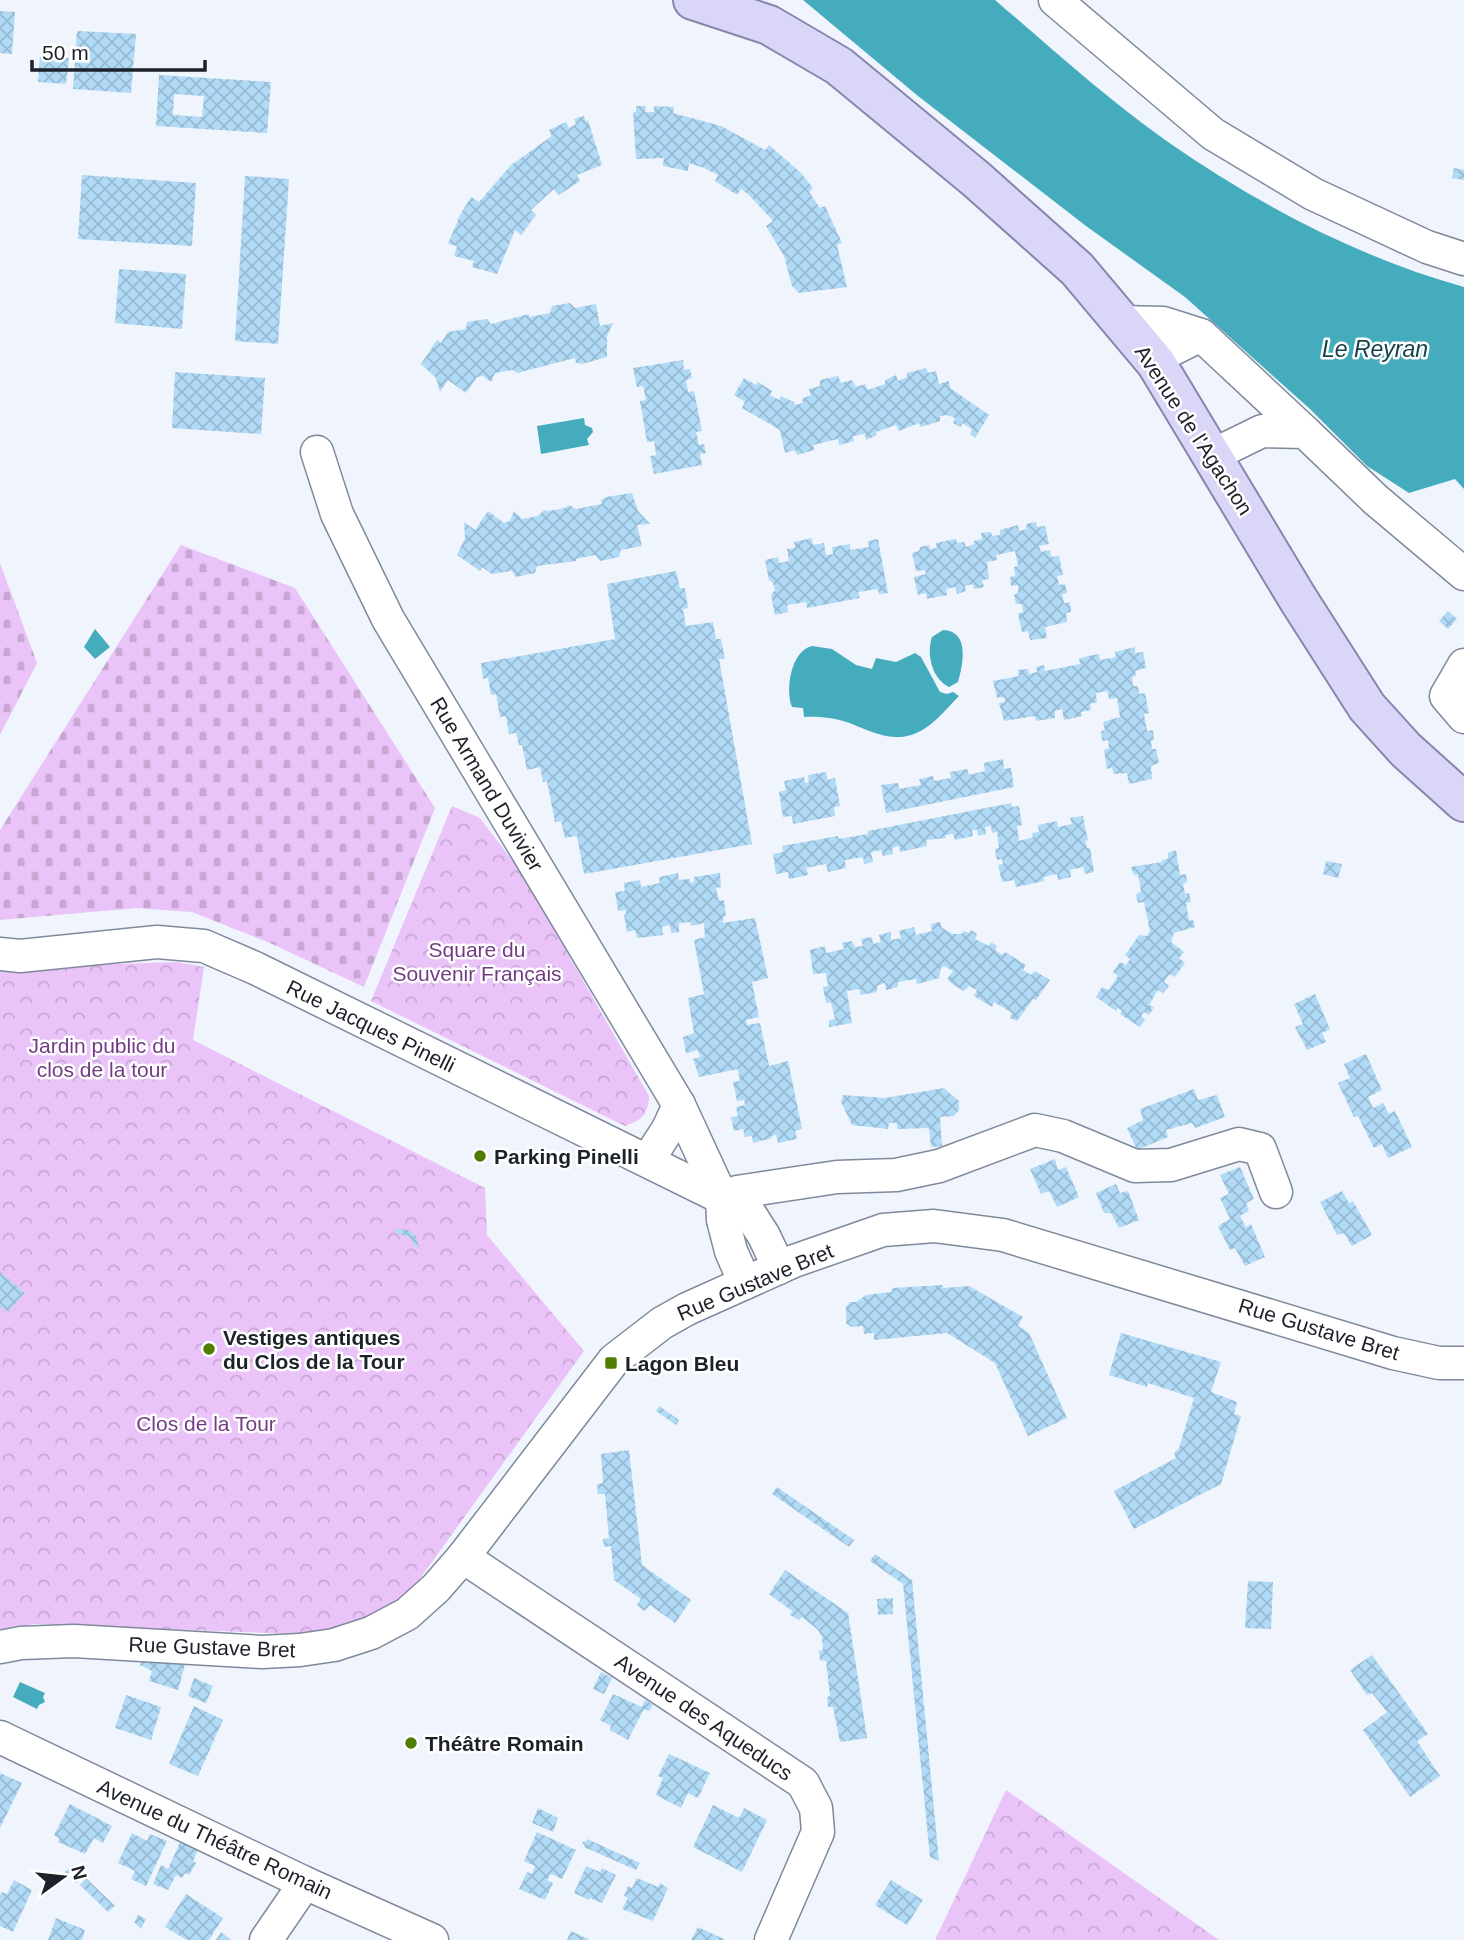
<svg xmlns="http://www.w3.org/2000/svg" width="1464" height="1940" viewBox="0 0 1464 1940" font-family="Helvetica,sans-serif">
<style>
.cemetery{fill:url(#cemetery-stones)}
.park{fill:url(#park-crowns)}
.water{fill:#45acbd}
.building{fill:url(#building-cross-hatch);fill-rule:evenodd}
.lines{fill:none;stroke-linecap:round;stroke-linejoin:round}
.minor-casing{stroke:#7f899c;stroke-width:35}
.major-casing{stroke:#8885ad;stroke-width:42}
.minor{stroke:#fff;stroke-width:32}
.major{stroke:#dad6f8;stroke-width:38}
.poi-dot{fill:#507c00;stroke:#fff;stroke-width:2.5}
.labels{text-anchor:middle;dominant-baseline:central;stroke-width:5;stroke-linejoin:round;paint-order:stroke}
.street-label{font-size:21px;fill:#1d2129;stroke:#fff}
.park-label{font-size:21px;fill:#723c84;stroke:#fff}
.poi-label{font-size:21px;font-weight:bold;fill:#1d2129;stroke:#fff;text-anchor:start}
.water-label{font-size:23px;font-style:italic;fill:#14434a;stroke:#fff}
</style>
<defs>
<pattern id="cemetery-stones" width="16" height="16" patternUnits="userSpaceOnUse" patternTransform="scale(1.75)"><rect width="16" height="16" fill="#eac3f8"/><path d="M2 7V4a2 2 0 0 1 4 0v3zM10 15v-3a2 2 0 0 1 4 0v3z" fill="#c8a7d5"/></pattern>
<pattern id="park-crowns" width="20" height="18" patternUnits="userSpaceOnUse" patternTransform="scale(1.75)"><rect width="20" height="18" fill="#eac3f8"/><path d="M2 6a3 3 0 1 1 6 0M12 15a3 3 0 1 1 6 0" fill="none" stroke="#c8a7d5"/></pattern>
<pattern id="building-cross-hatch" width="8" height="8" patternUnits="userSpaceOnUse" patternTransform="scale(1.75)"><rect width="8" height="8" fill="#b0daf6"/><path d="M0 0l8 8M0 8l8-8" fill="none" stroke="#97bbd3"/></pattern>
</defs>
<rect width="100%" height="100%" fill="#f0f5fd"/>
<g class="cemetery">
<path d="M181,545L295,588L435,808L364,987L270,943L192,912L137,908L0,920V830Z"/>
<path d="M0,563L37,663L0,735Z"/>
</g>
<g class="park">
<path d="M452,806L480,818L521,872L649,1096C648,1115 641,1120 625,1126L371,1001Z"/>
<path d="M177,962L204,967L193,1040L485,1188L487,1235L584,1351L401,1605L321,1635L34,1624L0,1630V968Z"/>
<path d="M1006,1790L1219,1940H935Z"/>
</g>
<g class="water">
<path d="M803,0H995C1051,48 1108,100 1168,142C1259,205 1357,257 1464,287V489L1455,479L1409,493L1367,466L1310,409L1185,297L1086,226L918,96Z"/>
<path d="M584,418L585,425L592,428L593,432L587,439L589,445L541,454L537,426Z"/>
<path d="M95,629L110,647L95,659L84,647Z"/>
<path d="M943,630C970,631 963,664 958,682L949,687C932,679 926,654 932,637Z"/>
<path d="M812,646L832,649L856,665L872,669L876,658L896,662L915,653L921,657L940,692L947,694L953,692L959,696C948,707 937,721 924,729C898,745 877,734 852,724C837,718 820,716 804,717L803,708L792,707C785,689 791,651 812,646Z"/>
<path d="M20,1682L45,1693L43,1697L45,1702L39,1705L37,1709L13,1697Z"/>
</g>
<g class="building">
<path d="M0,11L15,12L12,54L0,53Z"/>
<path d="M77,31L136,34L131,93L73,89Z"/>
<path d="M40,55L69,58L66,84L38,82Z"/>
<path d="M159,75L271,82L267,133L156,126ZM174,94L204,96L202,117L173,115Z"/>
<path d="M636,106H646L645,112H654V106L674,107L673,113L721,126L765,150L769,145L800,172L813,188L809,192L820,208L825,206L842,243L837,245L847,287L799,293L792,286L784,256L766,226L773,221L749,195L741,189L737,195L715,181L718,175L704,168L689,163L688,171L663,166L664,158L636,159L633,112H636Z"/>
<path d="M584,116L586,122L588,120L602,165L577,175L580,181L559,195L554,189L531,210L536,215L521,235L515,230L497,274L472,267L474,261L454,256L457,246L448,244L460,215L471,197L479,202L511,165L552,136L549,130L566,122L569,128L576,124L574,119Z"/>
<path d="M1454,168L1464,170V180L1452,178Z"/>
<path d="M82,175L196,183L192,246L78,239Z"/>
<path d="M245,176L289,179L278,344L235,341Z"/>
<path d="M119,269L186,274L182,329L115,323Z"/>
<path d="M570,303L575,308L596,304L600,326L613,323L607,336V357L582,364L576,363L575,358L517,373L513,370L495,373L491,382L483,376L477,377L466,393L448,380L440,392L436,378L421,364L437,340L441,343L448,332L466,329L467,322L487,319L491,324L529,314V317L550,313L552,306Z"/>
<path d="M683,360L684,370L690,369L692,378L686,380L688,392L694,391L702,431L696,432L699,445L704,444L706,453L700,454L702,465L654,474L650,456L656,455L654,441L647,442L640,401L646,400L643,386L637,387L633,368Z"/>
<path d="M926,368L928,373L936,371L939,384L949,381L950,388L989,415L975,438L970,434L972,429L962,423L961,427L953,423L955,418L947,415L940,416V421L921,427L919,423L899,431L896,425L876,432L877,435L866,440L865,434L853,436L854,441L839,445L838,439L813,445L814,450L797,455L795,450L785,453L780,430L742,408L745,402L734,395L744,378L756,385L758,382L772,391L770,395L779,400L781,396L794,402L795,405L803,403L802,399L811,395L809,389L820,386V380L838,376L841,383L852,380L856,387L865,384L868,390L885,384V380L896,375L898,381L907,377V373Z"/>
<path d="M175,372L265,378L261,434L172,428Z"/>
<path d="M632,493L638,511L650,524L637,525L642,546L621,550L619,557L600,561L595,555L585,557L576,559V561L537,566L535,573L516,577L512,571L492,574L482,567L480,571L457,555L465,538L464,522L475,530L488,511L504,523L510,521L514,511L522,519L538,516L544,510L549,511L565,508L569,505L576,509L602,504L601,500L606,497Z"/>
<path d="M1036,522L1037,527L1045,526L1049,544L1039,546L1041,552L1050,550L1051,557L1059,556L1063,575L1057,576L1059,585L1065,584L1067,593L1062,594L1064,603L1070,602L1071,612L1066,613L1067,622L1045,627L1047,638L1030,640L1028,631L1022,632L1018,614L1023,612L1022,604H1016L1014,595L1018,593V585L1011,586L1010,577L1015,576L1014,567L1018,566L1015,551L996,555L997,560L987,562L989,579L982,580L984,587L974,589L973,584L965,586L966,591L957,594L955,587L946,589L947,595L927,599L926,593L918,595L914,577L926,574L925,570L916,571L912,553L919,551L920,547L929,545L930,549L937,548L936,543L956,539L957,543L964,542L966,547L974,544V541L982,539L981,533L991,532L992,536L1000,535V530L1018,525L1019,531L1027,529L1026,524Z"/>
<path d="M812,538L813,545L824,543L826,555L833,554L832,547L850,544V550L869,547L868,541L878,539L888,593L879,594L878,589L858,592L860,598L807,608L806,602L787,605L788,612L775,615L771,595L775,590L773,583L769,580L765,560L778,557L779,563L789,561L787,549L795,548L794,542Z"/>
<path d="M676,571L680,588H685L688,608L683,609L686,626L713,622L716,639H721L725,659H719L752,844L584,874L577,836L565,838L561,821L555,822L547,781L543,782L540,767L527,770L522,745H519L516,733L509,734L506,716L500,717L496,694L491,695L488,678L483,679L481,663L615,639L607,584Z"/>
<path d="M1448,611L1457,619L1448,629L1439,621Z"/>
<path d="M1135,647V653L1143,652L1146,668L1135,671L1136,676L1132,677L1133,686H1138L1139,694L1145,693L1149,713L1144,714L1147,731L1153,730L1154,740L1151,741L1152,749H1156L1159,763L1151,766L1152,779L1129,784L1127,773L1114,774L1112,768L1107,769L1104,750L1109,748L1108,740L1102,741L1101,731L1105,730L1103,722L1120,717L1117,698L1109,699L1107,691L1096,693L1097,702L1090,704L1091,710L1081,712L1082,716L1064,720L1062,709L1055,711V718L1036,721L1035,716L1004,721L999,703L1005,702L1004,697L997,698L993,681L1019,676L1018,670L1028,669L1029,674L1037,672L1036,667L1044,665L1045,671L1080,664L1079,659L1088,656L1099,654L1100,660L1116,657L1115,652Z"/>
<path d="M1003,759L1004,769L1011,768L1014,787L886,813L881,785L898,783L899,789L921,785L919,779L933,776L934,781L951,778L950,772L967,769L969,775L985,771L984,763Z"/>
<path d="M826,772L828,780L835,778L840,806L834,807L835,816L793,824L792,816L783,817L779,792L786,790L784,781L804,777L805,783L809,782L808,775Z"/>
<path d="M1011,803L1012,807L1019,806L1022,825L1017,826L1019,841L1033,837L1032,833L1039,832L1038,825L1057,821L1058,827L1072,824L1070,818L1083,816L1088,841L1085,840L1087,848H1090L1094,872L1085,874L1083,867L1070,870L1071,877L1058,880L1057,874L1043,877L1044,881L1016,887L1014,880L1002,882L998,865L1003,864L1002,859L997,860L995,849L999,848L997,832L992,833L991,826L985,827L986,834L978,836L977,829L972,831L973,836L955,840L953,834L945,835L946,838L926,840L927,846L900,852L899,846L892,848L893,854L883,856L881,850L871,852L873,862L864,864L863,857L845,860L846,868L828,872L826,864L806,868L808,875L789,879L788,872L776,874L773,854L783,852L782,846L838,836L839,839L868,834V831Z"/>
<path d="M1176,850L1180,875L1186,874L1187,882L1183,884L1185,894L1189,893L1191,902L1186,903L1189,920H1193L1195,927L1174,933L1171,942L1184,952L1179,958L1185,963L1175,977L1170,974L1164,982L1169,986L1163,993L1158,990L1149,1005L1154,1007L1149,1015L1144,1012L1141,1016L1145,1020L1140,1027L1120,1014L1122,1011L1118,1008L1116,1011L1096,997L1102,987L1109,990L1118,976L1113,972L1120,962L1126,965L1130,959L1125,955L1139,935L1147,936L1150,931L1144,902L1138,903L1136,895L1141,891L1138,875H1134L1131,867L1162,862V860L1168,859V853Z"/>
<path d="M1326,861L1342,864L1338,878L1323,874Z"/>
<path d="M678,873L679,880L689,879L691,883L694,882V877L720,873L721,887L716,888L719,901L724,900L725,909L726,916L723,917V923L755,918L768,978L752,982L759,1017L746,1020L747,1025L760,1023L769,1066L788,1061L802,1129L795,1131L797,1139L778,1143L776,1135L771,1136L772,1138L753,1143L752,1136L745,1137L743,1129L734,1131L731,1117L738,1116L736,1107L745,1105L744,1100L737,1101L733,1082L740,1081L738,1069L699,1077L693,1059L700,1057L698,1050L686,1053L683,1037L694,1033L688,998L704,994L694,940L705,937L704,923L691,926L690,922L679,923V932L671,933L670,925L662,927L663,935L637,938L635,930L627,932L624,915L626,914V910L618,911L615,892L625,891L624,883L640,880L641,887L660,883L659,877Z"/>
<path d="M940,922L942,928L953,934H961L964,931L969,933L971,930L977,934L975,939L989,946L991,942L997,946L995,950L1002,955L1005,952L1026,965L1023,970L1031,975L1035,971L1050,980L1036,1000L1033,999L1017,1021L1010,1018L1012,1013L994,1002L992,1007L974,996L977,990L969,986L964,991L955,986L947,979L953,971L944,966L941,968L939,978L917,984L916,979L898,982V987L886,990L885,983L877,986V992L860,995V989L847,991L852,1023L829,1027V1020L835,1019L831,1002L826,1003L823,987L828,986L826,973L813,974L810,950L825,946L826,953L844,949L842,943L852,941L855,947L863,946L861,939L872,937L873,944L881,942L879,935L891,932V940L901,938L899,931L914,927L916,935L932,931L931,924Z"/>
<path d="M1315,994L1330,1029L1322,1033L1326,1042L1307,1050L1295,1027L1303,1024L1294,1004Z"/>
<path d="M1366,1054L1382,1090L1368,1097L1373,1108L1383,1103L1389,1114L1395,1111L1412,1147L1388,1158L1382,1144L1374,1148L1358,1116L1354,1117L1338,1083L1350,1078L1344,1064Z"/>
<path d="M944,1088L959,1101V1110L954,1116L940,1117L942,1146L931,1147L929,1128L897,1129V1123H889L888,1129L852,1125L841,1102L843,1095L885,1098Z"/>
<path d="M1194,1089L1198,1100L1217,1095L1225,1117L1195,1128L1192,1123L1166,1130L1168,1137L1137,1150L1127,1128L1143,1120L1140,1109Z"/>
<path d="M1055,1159L1058,1170L1066,1167L1079,1197L1057,1207L1049,1191L1041,1194L1030,1169Z"/>
<path d="M1240,1167L1254,1199L1246,1203L1249,1211L1240,1216L1246,1227L1251,1224L1265,1257L1245,1266L1235,1248L1230,1250L1218,1226L1230,1219L1220,1198L1229,1194L1220,1175Z"/>
<path d="M1116,1184L1120,1193L1128,1191L1139,1220L1119,1228L1111,1213H1104L1096,1193Z"/>
<path d="M1342,1191L1349,1203L1353,1201L1372,1235L1352,1246L1344,1233L1337,1235L1320,1202Z"/>
<path d="M395,1229L409,1230L416,1236L419,1247H415L411,1239L407,1236L397,1234Z"/>
<path d="M0,1272L25,1293L8,1312L2,1307L0,1309Z"/>
<path d="M943,1285V1288L969,1286L1023,1317L1018,1326L1029,1333L1067,1418L1028,1436L995,1363L947,1333L874,1340V1333L864,1334L863,1326L851,1327L846,1323V1307L850,1302H856L866,1295L892,1292V1288Z"/>
<path d="M1121,1333L1221,1362L1211,1392L1237,1402L1234,1414L1241,1416L1221,1484L1134,1529L1114,1491L1176,1458L1174,1453L1179,1448L1194,1398L1148,1383L1147,1387L1109,1375Z"/>
<path d="M659,1406L679,1420L676,1425L656,1411Z"/>
<path d="M629,1450L642,1565L691,1600L675,1623L650,1605L644,1611L637,1605L641,1599L614,1580L611,1546L604,1547L603,1539L609,1538L605,1494H598L597,1484L603,1483L601,1454Z"/>
<path d="M777,1487L854,1540L849,1547L772,1494Z"/>
<path d="M875,1554L912,1580L939,1861L930,1857L903,1584L870,1561Z"/>
<path d="M785,1570L848,1613L867,1738L840,1742L833,1707H828L827,1697L830,1696L826,1661L820,1660L819,1651L823,1650L822,1636L817,1629L802,1617L799,1620L790,1615L792,1611L769,1594Z"/>
<path d="M1248,1581L1273,1582L1271,1629L1245,1628Z"/>
<path d="M893,1598V1614L878,1615L877,1599Z"/>
<path d="M1372,1655L1428,1734L1417,1741L1440,1776L1410,1797L1363,1730L1387,1712L1372,1693L1367,1695L1350,1670Z"/>
<path d="M141,1659L154,1662L155,1659L186,1661L178,1690L149,1681L152,1671L140,1665Z"/>
<path d="M601,1672L612,1678L604,1694L593,1689Z"/>
<path d="M194,1678L213,1686L206,1703L188,1696Z"/>
<path d="M613,1694L642,1707L645,1700L653,1705L649,1711L644,1709L628,1740L610,1730L611,1726L600,1720Z"/>
<path d="M126,1695L161,1707L151,1740L115,1728Z"/>
<path d="M194,1706L223,1720L198,1776L169,1764Z"/>
<path d="M669,1754L710,1773L698,1798L688,1793L681,1808L656,1795L663,1778L658,1776Z"/>
<path d="M0,1773L22,1783L0,1828Z"/>
<path d="M70,1804L112,1826L103,1843L94,1838L85,1854L58,1842L59,1838L54,1835Z"/>
<path d="M713,1805L739,1818L744,1808L767,1820L742,1872L693,1847Z"/>
<path d="M538,1808L558,1818L553,1832L532,1823Z"/>
<path d="M537,1832L576,1850L562,1879L551,1874L547,1880L553,1883L545,1900L519,1889L527,1872L532,1874L535,1866L524,1861Z"/>
<path d="M132,1833L147,1841L150,1834L167,1841L146,1886L131,1879L135,1871L118,1863Z"/>
<path d="M587,1839L640,1863L636,1870L584,1847L585,1845L582,1843L584,1841L586,1842Z"/>
<path d="M181,1840L199,1848L193,1861L196,1863L189,1875L185,1873L182,1878L176,1875L168,1890L153,1884L161,1865L168,1869Z"/>
<path d="M71,1866L82,1876L76,1883L65,1872Z"/>
<path d="M586,1866L600,1872L602,1868L616,1875L602,1903L590,1898L589,1900L574,1893Z"/>
<path d="M86,1878L115,1906L108,1912L80,1885Z"/>
<path d="M637,1878L658,1887L660,1883L668,1888L653,1921L622,1909L628,1898L624,1896L628,1886L632,1888Z"/>
<path d="M14,1880L32,1890L13,1932L0,1926V1895L2,1892L7,1894Z"/>
<path d="M891,1880L923,1900L907,1925L875,1905Z"/>
<path d="M186,1894L223,1918L209,1940H187L165,1927Z"/>
<path d="M138,1915L146,1919L141,1929L134,1922Z"/>
<path d="M56,1918L85,1930L82,1940H48Z"/>
<path d="M698,1927L726,1940H691Z"/>
<path d="M571,1931L590,1940H567Z"/>
<path d="M221,1932L231,1940H216Z"/>
</g>
<g class="lines">
<defs>
<g id="minor">
<path d="M1055,0L1213,134L1313,194L1427,247L1464,259"/>
<path d="M1121,322L1163,323L1201,335"/>
<path d="M1156,363L1165,353L1201,335L1305,432"/>
<path d="M317,452L337,514L388,619L679,1105L722,1198L723,1220L731,1251L745,1283"/>
<path d="M1213,455L1262,431L1305,432L1376,500L1464,574"/>
<path d="M1464,665L1446,696L1464,717"/>
<path d="M0,954L20,956L157,942L204,946L255,968L722,1198L750,1214L764,1236L779,1268"/>
<path d="M648,1160L668,1129L679,1105"/>
<path d="M722,1198L737,1192L837,1177L896,1175L939,1166L1035,1130L1063,1136L1135,1166L1171,1165L1239,1144L1260,1149L1276,1192"/>
<path d="M463,1557L803,1783L816,1808L818,1832L771,1940"/>
<path d="M0,1647L21,1643L74,1641L262,1652L300,1650L334,1645L371,1633L407,1614L436,1588L463,1557L614,1360L662,1323L687,1309L794,1261L883,1230L934,1226L1003,1235L1393,1353L1439,1363H1464"/>
<path d="M0,1737L305,1883L432,1940"/>
<path d="M266,1940L305,1883"/>
</g>
<path id="major" d="M693,0L769,25L839,66L976,179L1077,269L1156,363L1298,599L1367,707L1406,750L1464,802"/>
</defs>
<use href="#minor" class="minor-casing"/>
<use href="#major" class="major-casing"/>
<use href="#minor" class="minor"/>
<use href="#major" class="major"/>
</g>
<g class="poi-dot">
<circle cx="480" cy="1156" r="7"/>
<circle cx="209" cy="1349" r="7"/>
<rect x="604" y="1356" width="14" height="14" rx="3.5"/>
<circle cx="411" cy="1743" r="7"/>
</g>
<g class="labels">
<g class="street-label">
<text transform="translate(1194 430) rotate(57)">Avenue de l'Agachon</text>
<text transform="translate(487 784) rotate(59)">Rue Armand Duvivier</text>
<text transform="translate(371 1026) rotate(26)">Rue Jacques Pinelli</text>
<text transform="translate(755 1282) rotate(-23)">Rue Gustave Bret</text>
<text transform="translate(1319 1329) rotate(17)">Rue Gustave Bret</text>
<text transform="translate(212 1647) rotate(2)">Rue Gustave Bret</text>
<text transform="translate(704 1717) rotate(34)">Avenue des Aqueducs</text>
<text transform="translate(215 1839) rotate(25)">Avenue du Théâtre Romain</text>
</g>
<g class="park-label">
<text x="477" y="949">Square du<tspan x="477" dy="24">Souvenir Français</tspan></text>
<text x="102" y="1045">Jardin public du<tspan x="102" dy="24">clos de la tour</tspan></text>
<text x="206" y="1423">Clos de la Tour</text>
</g>
<g class="poi-label">
<text x="494" y="1156">Parking Pinelli</text>
<text x="223" y="1337">Vestiges antiques<tspan x="223" dy="24">du Clos de la Tour</tspan></text>
<text x="625" y="1363">Lagon Bleu</text>
<text x="425" y="1743">Théâtre Romain</text>
</g>
<g class="water-label">
<text x="1375" y="349">Le Reyran</text>
</g>
</g>
<g transform="translate(63 1877) rotate(75)" stroke="#ffffff" stroke-width="5" paint-order="stroke">
<path d="M0-5L12 26L0 18L-12 26Z" fill="#1d2129"/>
<text y="-10" font-size="19" font-weight="bold" text-anchor="middle" fill="#1d2129">N</text>
</g>
<path d="M32 60v10h173v-10" fill="none" stroke="#1d2129" stroke-width="3.5"/>
<text x="42" y="60" font-size="21" fill="#1d2129" stroke="#ffffff" stroke-width="5" paint-order="stroke">50 m</text>
</svg>
